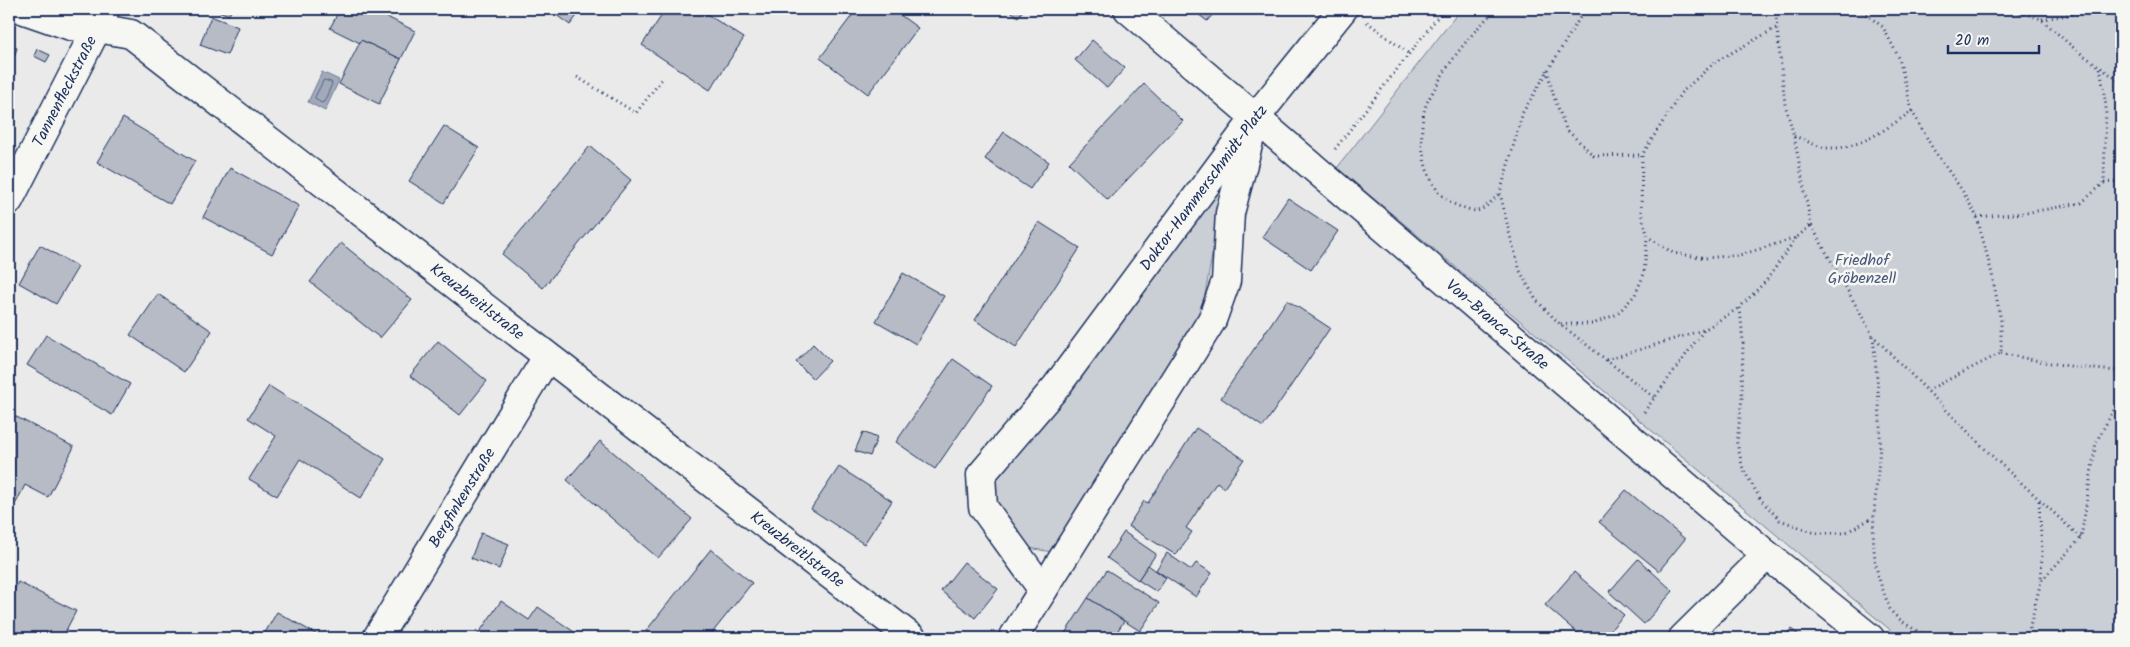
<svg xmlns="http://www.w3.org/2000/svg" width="2130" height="647" viewBox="0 0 2130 647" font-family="Kalam,sans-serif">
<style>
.green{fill:#caced5;stroke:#727e9a}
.water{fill:#a2aaba;stroke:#6c7995}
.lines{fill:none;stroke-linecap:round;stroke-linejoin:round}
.shore{stroke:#516083;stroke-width:1}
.building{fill:#b6bbc6;stroke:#1b2f5e}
.minor-casing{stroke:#1b2f5e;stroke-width:31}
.path{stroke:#1b2f5e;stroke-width:3;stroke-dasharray:1 4;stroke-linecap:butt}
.minor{stroke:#f6f6f2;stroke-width:28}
.labels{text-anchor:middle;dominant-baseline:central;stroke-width:5;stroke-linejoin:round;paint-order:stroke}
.street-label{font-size:16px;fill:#1b2f5e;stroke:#f6f6f2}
.park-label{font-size:16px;fill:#47577c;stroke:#f6f6f2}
</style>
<rect width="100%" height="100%" fill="#e9eae9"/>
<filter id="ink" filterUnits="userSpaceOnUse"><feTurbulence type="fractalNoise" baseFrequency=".02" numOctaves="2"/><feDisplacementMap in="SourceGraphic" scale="10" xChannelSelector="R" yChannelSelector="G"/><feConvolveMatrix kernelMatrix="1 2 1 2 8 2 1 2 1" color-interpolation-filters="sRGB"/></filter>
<g filter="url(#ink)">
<g class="green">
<path d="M1461,9H2121V638H1900L1337,168Z"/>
<path d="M1247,135L1222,199L1202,312L1052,552L1029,548L991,504L994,469Z"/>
</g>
<path class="water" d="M322,72L339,80L325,111L308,102Z"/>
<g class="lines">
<path class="shore" d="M324,80L331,82L332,84L324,102L321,103L315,98Z"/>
</g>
<g class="building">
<path d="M213,9H232L229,15Z"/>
<path d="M340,9H371L415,31L401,59L361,40L360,43L330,28Z"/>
<path d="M548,9H582L570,25Z"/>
<path d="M666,9H699L744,38L710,90L642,45Z"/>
<path d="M857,9H892L918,28L868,94L820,58Z"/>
<path d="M1008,9H1024L1018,17Z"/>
<path d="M1203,9H1211L1215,12L1207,21L1198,14Z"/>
<path d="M211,16L238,27L227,55L200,45Z"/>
<path d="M361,40L401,59L379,104L339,84Z"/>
<path d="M1092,40L1125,68L1107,88L1075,60Z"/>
<path d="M9,45L17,48L9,71Z"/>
<path d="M37,49L50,55L46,62L34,56Z"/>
<path d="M1144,84L1183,121L1108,200L1069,163Z"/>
<path d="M123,118L195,161L170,204L97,162Z"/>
<path d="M444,126L479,148L444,203L409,181Z"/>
<path d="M1004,132L1049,162L1030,189L985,159Z"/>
<path d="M590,146L631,180L543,288L502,254Z"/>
<path d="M230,168L299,206L272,254L203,217Z"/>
<path d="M1288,198L1338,231L1311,270L1262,237Z"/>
<path d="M1039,222L1080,248L1016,347L975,320Z"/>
<path d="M341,243L412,300L380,338L310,282Z"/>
<path d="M40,245L78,267L56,304L19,283Z"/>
<path d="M903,273L944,296L916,344L876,321Z"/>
<path d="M158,294L212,331L184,372L130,335Z"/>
<path d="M1287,300L1330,328L1263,427L1221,398Z"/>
<path d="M46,335L130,384L112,415L27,365Z"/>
<path d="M438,341L487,381L460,415L410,376Z"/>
<path d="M813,344L830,361L813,379L796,362Z"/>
<path d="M953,359L992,386L935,469L896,442Z"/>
<path d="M269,386L385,459L361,498L300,459L277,496L249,479L276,436L248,418Z"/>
<path d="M9,413L74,447L48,497L25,485L16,503L9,500Z"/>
<path d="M1196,428L1244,459L1224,488L1217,482L1186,528L1192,532L1176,555L1128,526L1144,501L1148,503Z"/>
<path d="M863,432L877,438L870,456L855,451Z"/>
<path d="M600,441L692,519L658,558L567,480Z"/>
<path d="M839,467L892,501L864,544L811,509Z"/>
<path d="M1626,490L1685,539L1659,571L1599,522Z"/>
<path d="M1124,532L1156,554L1138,580L1107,558Z"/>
<path d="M481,533L509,544L499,569L471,558Z"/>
<path d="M711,549L752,583L708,638H655L646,631Z"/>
<path d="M1167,553L1191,570L1196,563L1212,573L1196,597L1156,570Z"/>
<path d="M1638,559L1673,591L1644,624L1609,592Z"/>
<path d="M964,562L998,589L975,618L941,591Z"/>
<path d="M1148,565L1166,578L1157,592L1138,580Z"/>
<path d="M1107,570L1159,603L1140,631L1088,598Z"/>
<path d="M1574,572L1624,615L1603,638H1583L1545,605Z"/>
<path d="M18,582L76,611L62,638H18L9,634V600Z"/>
<path d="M1088,598L1124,621L1113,638H1062Z"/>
<path d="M501,601L529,620L538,607L580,636L579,638H479L477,636Z"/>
<path d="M277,612L323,638H262Z"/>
<path d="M1791,629L1803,638H1783Z"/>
<path d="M424,630L446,638H421Z"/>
</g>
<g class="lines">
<defs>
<g id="minor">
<path id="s1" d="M22,9L71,26L97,28L131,34L912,638"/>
<path id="s2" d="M1128,9L1767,555L1870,638"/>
<path id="s3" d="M9,200L97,28L105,9"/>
<path id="s4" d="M1043,590L983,507L981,475L1056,387L1256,117L1343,9"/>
<path id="s5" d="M377,638L547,357"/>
<path d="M1013,638L1212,320L1226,281L1230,213L1252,130"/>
<path d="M1683,638L1767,555"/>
</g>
</defs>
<use href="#minor" class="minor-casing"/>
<g class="path">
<path d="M1496,9C1472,33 1451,58 1435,88C1432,94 1427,101 1425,108C1416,142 1424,199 1465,208C1468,209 1473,211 1476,211C1485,210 1494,199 1500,193"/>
<path d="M1585,9L1523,112L1500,193L1509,232L1520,271L1536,300L1560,324L1655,398"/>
<path d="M1775,9L1785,104L1794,136L1811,225L1873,336L1990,454L2081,538"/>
<path d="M2042,19L2108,9"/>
<path d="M1367,22L1409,54"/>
<path d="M1776,28L1715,62L1681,93L1642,155L1641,213L1648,237L1673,253L1705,258L1740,255L1796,238L1811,225"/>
<path d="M2101,68L2121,82"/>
<path d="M1547,70L1554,97L1566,129L1594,156L1642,155"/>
<path d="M577,77L636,113L662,79"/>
<path d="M1912,111L1933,149L1962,190L1977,217L1992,274L2001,321V353L1928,390"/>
<path d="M1794,136C1804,139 1817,147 1827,148C1860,150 1887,128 1912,111L1899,58L1883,27L1859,9"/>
<path d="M1335,149L1444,9"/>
<path d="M2104,183L2121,181"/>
<path d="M1977,217L2025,213L2081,203L2104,183L2106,106L2100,67L2076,50L2041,19L2010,9"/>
<path d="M1796,238L1766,281L1740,307L1743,342L1742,397L1737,443L1743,469L1761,500L1780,520L1815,533H1845L1872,518"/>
<path d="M1561,324H1593L1617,314L1635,295L1644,274L1647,238"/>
<path d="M1873,336C1876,371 1881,408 1880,443C1878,494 1864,544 1884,593C1886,598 1888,606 1891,611C1899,621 1919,633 1932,638"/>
<path d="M2001,353C2041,362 2080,369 2121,371"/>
<path d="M1606,360L1703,330"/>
<path d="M1644,412L1704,330L1740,307"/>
<path d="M2039,501L2042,552L2041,581"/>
<path d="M2027,638L2041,581L2081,538L2096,442L2121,397"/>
</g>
<use href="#minor" class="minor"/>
</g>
</g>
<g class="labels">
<g class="street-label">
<text stroke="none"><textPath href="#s3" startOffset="122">Tannenfleckstraße</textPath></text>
<text stroke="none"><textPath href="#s4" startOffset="498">Doktor-Hammerschmidt-Platz</textPath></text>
<text stroke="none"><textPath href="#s1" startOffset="550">Kreuzbreitlstraße</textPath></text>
<text stroke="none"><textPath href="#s2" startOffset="486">Von-Branca-Straße</textPath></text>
<text stroke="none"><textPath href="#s5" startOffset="164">Bergfinkenstraße</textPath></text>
<text stroke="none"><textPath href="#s1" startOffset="955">Kreuzbreitlstraße</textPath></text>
</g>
<g class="park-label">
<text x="1862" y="260">Friedhof<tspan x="1862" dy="18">Gröbenzell</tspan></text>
</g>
</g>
<rect width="2130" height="647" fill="none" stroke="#f6f6f2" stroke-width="30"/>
<rect x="15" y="15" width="2100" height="617" fill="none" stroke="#1b2f5e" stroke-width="2" filter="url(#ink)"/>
<path d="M1948 45v8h91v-8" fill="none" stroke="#1b2f5e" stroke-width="2.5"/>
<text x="1955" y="45" font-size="15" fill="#1b2f5e" stroke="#f6f6f2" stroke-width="4" paint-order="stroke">20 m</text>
</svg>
